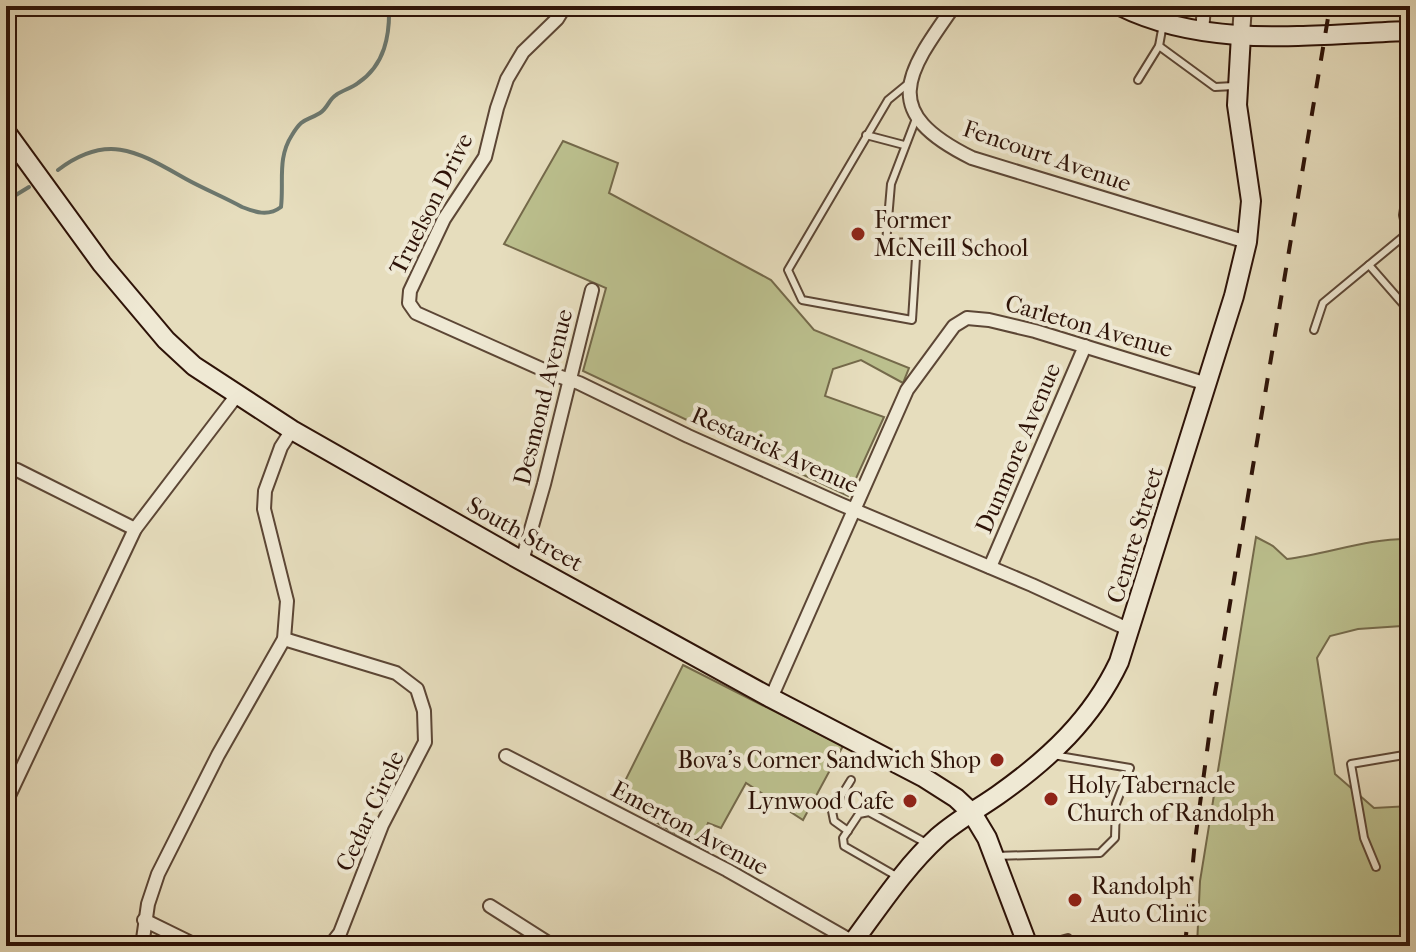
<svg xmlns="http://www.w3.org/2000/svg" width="1416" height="952" viewBox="0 0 1416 952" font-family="'IM FELL French Canon',serif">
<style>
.green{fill:#bbbf8d;stroke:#74694a;stroke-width:2}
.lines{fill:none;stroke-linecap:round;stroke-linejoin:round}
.stream{stroke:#6c786f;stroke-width:4}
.service-casing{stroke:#5c4635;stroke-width:10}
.minor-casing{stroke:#5c4635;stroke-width:16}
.tertiary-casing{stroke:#5c4635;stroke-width:20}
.secondary-casing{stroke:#2e1308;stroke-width:22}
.service{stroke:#efe9d4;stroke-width:6}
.minor{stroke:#efe9d4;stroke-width:12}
.tertiary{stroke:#efe9d4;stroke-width:16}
.secondary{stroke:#efe9d4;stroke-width:18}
.rail{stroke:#2e1308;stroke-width:4;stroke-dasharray:14 14;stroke-linecap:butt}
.poi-dot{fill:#8f2418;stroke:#efe9d4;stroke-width:3}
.labels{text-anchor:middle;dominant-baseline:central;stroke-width:8;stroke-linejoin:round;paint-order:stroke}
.street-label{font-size:24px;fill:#2e1308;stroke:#efe9d4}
.poi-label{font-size:24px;fill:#2e1308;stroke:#efe9d4;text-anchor:start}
</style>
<rect width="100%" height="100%" fill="#e6ddbd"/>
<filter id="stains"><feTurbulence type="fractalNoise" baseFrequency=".0025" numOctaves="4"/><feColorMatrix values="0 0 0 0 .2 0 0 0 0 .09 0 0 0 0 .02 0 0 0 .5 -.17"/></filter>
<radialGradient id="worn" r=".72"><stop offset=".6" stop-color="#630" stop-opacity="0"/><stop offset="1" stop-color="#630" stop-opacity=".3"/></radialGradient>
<g class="green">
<path d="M563,141L618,163L609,193L771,280L814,330L909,368L903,383L861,360L833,369L825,396L884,417L848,496L583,371L606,288L504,244Z"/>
<path d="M1256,537L1273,546L1287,559C1328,554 1368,538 1410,539V620L1402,626L1358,629L1330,636L1317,658L1335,774L1374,808L1410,806V946H1197L1200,881Z"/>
<path d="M683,665L843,746L803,820L746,783L721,828L708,823L699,847L616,799Z"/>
</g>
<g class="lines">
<g class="stream">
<path d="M58,170C108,132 138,152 186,179C204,189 224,197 242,207C255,212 268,217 281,207C284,182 277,158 292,135C303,117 305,122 320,113C328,108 329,99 336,95C343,90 352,88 358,83C385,65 390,35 389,6"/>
<path d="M6,201L29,187"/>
</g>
<defs>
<g id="service">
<path d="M1159,46L1215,87L1234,86"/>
<path d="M1138,80L1159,46L1163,24"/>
<path d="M910,82L888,100L788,270L802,300L912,320L917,242L886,243L891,184L917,116"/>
<path d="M866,135L904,145"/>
<path d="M1369,265L1410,312"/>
<path d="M1314,330L1323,303L1410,231"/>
<path d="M848,831L834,821L832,811L851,780"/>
<path d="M995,856L1100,853L1115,838L1116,804L1130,768L1053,755"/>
<path d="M1376,867L1364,838L1351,764L1410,754"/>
<path d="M898,877L844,846L843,838L859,814L869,812L928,844"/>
<path d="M1039,946L1068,938L1070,946"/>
</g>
<g id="minor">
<path d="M565,6L557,19L523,52L507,79L497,108L485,157L444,219L410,291L409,303L416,313L555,375L579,383L688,436L840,504L1032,585L1130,630"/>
<path d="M954,6C905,75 879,112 972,158L1247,242"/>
<path d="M1202,33L1204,6"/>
<path d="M1410,191L1406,215L1410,232"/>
<path d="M6,467L17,470L135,529"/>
<path d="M522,561L544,484L592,290"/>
<path d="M990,567L1085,346"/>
<path d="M284,639L396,673L417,689L424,711L425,742L382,825L340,933L330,946"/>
<path d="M771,698L907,390L954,326L967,318L989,320L1035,331L1207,384"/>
<path d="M506,756L727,870L853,942"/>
<path d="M6,802L135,529L237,395"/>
<path d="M490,906L553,946"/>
<path d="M144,920L197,946"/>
<path d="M142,946L148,904L158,874L218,755L284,639L287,601L264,509L265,491L281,447L292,430"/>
</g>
<path id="tertiary" d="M1241,35L1243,6"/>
<g id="secondary">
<path d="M1120,6C1209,50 1314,34 1410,31"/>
<path d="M6,132L102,264L166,340L194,366L292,430L522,561L771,698L923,777L956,798L972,813L987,838L1028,946"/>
<path d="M850,946C877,910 904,868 938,837C956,821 978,809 998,795C1049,759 1092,719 1119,662L1234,296L1247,242L1251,201L1237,105L1241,35"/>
</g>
</defs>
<use href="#service" class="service-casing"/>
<use href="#minor" class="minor-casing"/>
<use href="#tertiary" class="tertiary-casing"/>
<use href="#secondary" class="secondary-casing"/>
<use href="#service" class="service"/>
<use href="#minor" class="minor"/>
<use href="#tertiary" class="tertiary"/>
<use href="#secondary" class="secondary"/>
<path class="rail" d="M1185,946L1195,841L1214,699L1330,6"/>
</g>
<g class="poi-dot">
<circle cx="858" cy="234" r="8"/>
<circle cx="997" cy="760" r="8"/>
<circle cx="1051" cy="799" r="8"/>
<circle cx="910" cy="801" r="8"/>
<circle cx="1075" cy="900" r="8"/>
</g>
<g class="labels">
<g class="street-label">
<text transform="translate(1047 156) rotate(19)">Fencourt Avenue</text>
<text transform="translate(431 204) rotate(-63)">Truelson Drive</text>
<text transform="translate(1089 326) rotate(16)">Carleton Avenue</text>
<text transform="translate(543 397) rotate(-76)">Desmond Avenue</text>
<text transform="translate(1018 448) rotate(-67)">Dunmore Avenue</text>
<text transform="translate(775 450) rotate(24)">Restarick Avenue</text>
<text transform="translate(525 534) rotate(29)">South Street</text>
<text transform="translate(1135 535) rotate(-73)">Centre Street</text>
<text transform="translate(370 811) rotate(-65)">Cedar Circle</text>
<text transform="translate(690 828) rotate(28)">Emerton Avenue</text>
</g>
<g class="poi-label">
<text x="874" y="220">Former<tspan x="874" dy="28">McNeill School</tspan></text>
<text x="981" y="760" text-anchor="end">Bova's Corner Sandwich Shop</text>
<text x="1067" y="785">Holy Tabernacle<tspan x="1067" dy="28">Church of Randolph</tspan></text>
<text x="894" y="801" text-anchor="end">Lynwood Cafe</text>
<text x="1091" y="886">Randolph<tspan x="1091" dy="28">Auto Clinic</tspan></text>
</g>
</g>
<rect width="1416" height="952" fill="none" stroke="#e6ddbd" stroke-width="32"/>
<rect x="8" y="8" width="1400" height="936" fill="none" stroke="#2e1308" stroke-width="4"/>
<rect x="16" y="16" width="1384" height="920" fill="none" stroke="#2e1308" stroke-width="2"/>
<rect width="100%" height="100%" filter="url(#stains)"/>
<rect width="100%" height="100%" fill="url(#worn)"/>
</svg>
